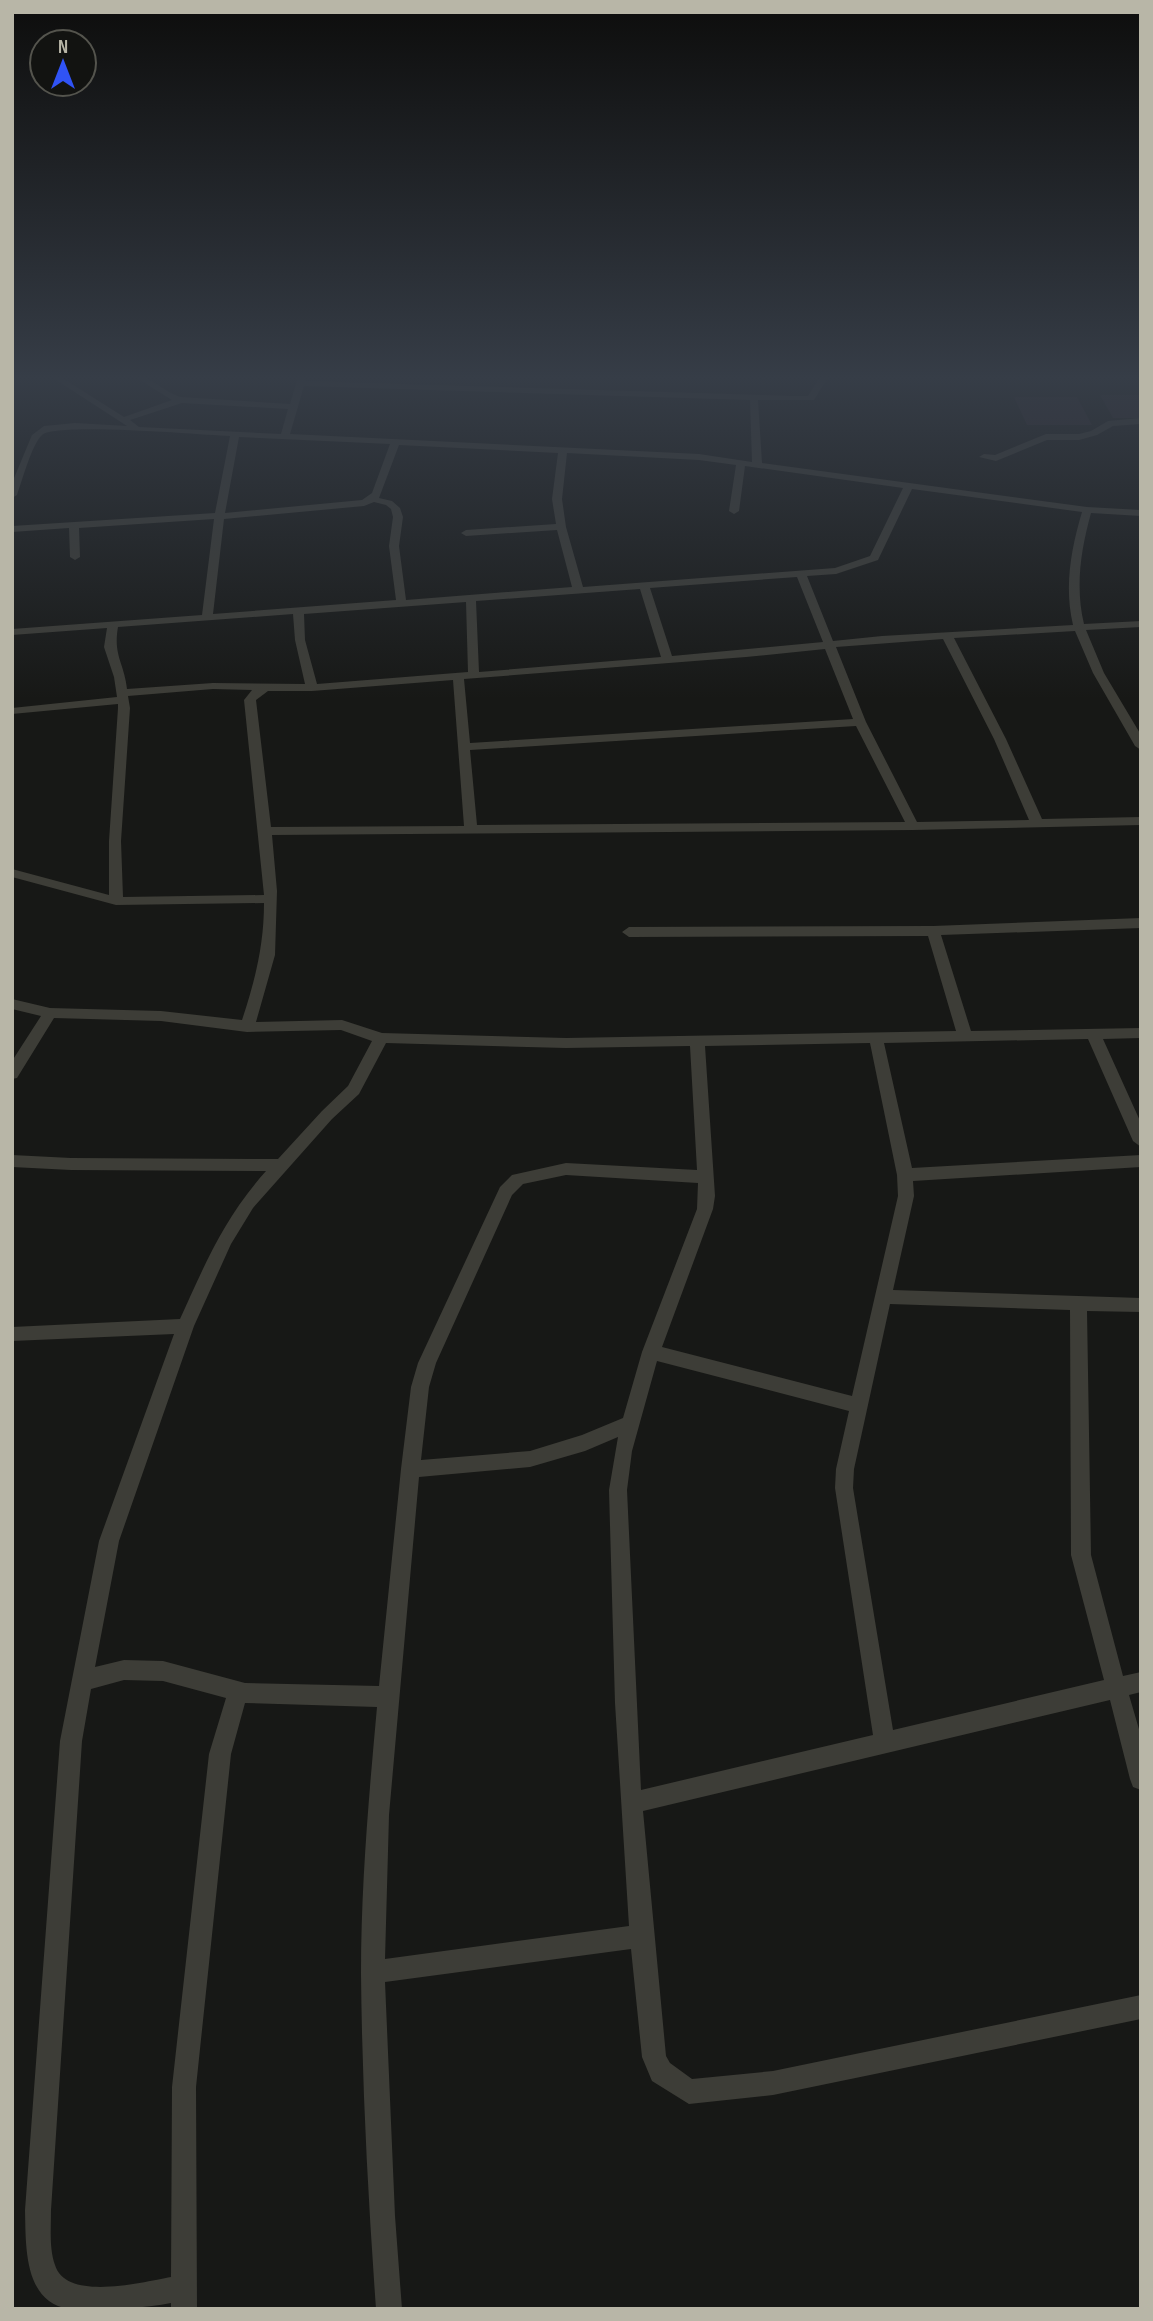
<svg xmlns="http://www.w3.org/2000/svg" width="1153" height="2321" viewBox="0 0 1153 2321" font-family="'Sofia Sans Condensed',sans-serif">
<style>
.green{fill:#2d242b}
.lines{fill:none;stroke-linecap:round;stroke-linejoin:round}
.minor{fill:#3d3d37;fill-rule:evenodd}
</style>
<rect width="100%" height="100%" fill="#171816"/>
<g class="green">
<path d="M1100,395H1141V418H1113Z"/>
<path d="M1014,397H1077L1092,425H1027Z"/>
</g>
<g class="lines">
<g class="minor">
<path d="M47,374H56L124,417L172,400L130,374C149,374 163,392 181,397L290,404L299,374H307L305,381L793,396H808L822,374H830L814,400H758L762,463L1087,507L1141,510V516L1091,513C1081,549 1075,587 1084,624L1141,621V627L1086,630L1104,673L1141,735V750L1135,746L1093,673L1075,631L954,638L1006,739L1042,819L1141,817V825L913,830L272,835L277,891L275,955L256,1022L342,1020L382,1033L566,1038L956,1031L928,936L629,937L622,932L629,927L933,926L1141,918V928L941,935L971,1031L1141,1028V1038L1103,1039L1141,1123V1147L1133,1141L1088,1039L884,1043L912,1168L1141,1155V1167L913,1181L914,1196L893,1290L1141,1298V1312L1087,1311L1091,1555L1123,1676L1141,1672V1692L1129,1695L1141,1736V1790L1133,1787L1130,1779L1110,1700L643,1811L666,2056L670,2063L692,2079L773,2071L1141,1995V2019L773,2095L689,2104L652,2081L642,2057L631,1949L385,1982L395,2216L402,2309H376C368,2197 362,2085 361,1973C361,1884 369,1795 377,1707L245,1703L231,1754L196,2087L197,2309H171V2303C145,2308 122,2309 96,2309C87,2309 77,2310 69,2309C23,2302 26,2244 25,2210L60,1741L99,1541L174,1334L12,1341V1327L180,1319C206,1262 224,1218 266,1171L71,1170L12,1167V1155L71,1158L278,1159L322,1111L348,1086L372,1041L341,1030L247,1032L161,1021L54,1018L17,1078L12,1079V1061L41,1016L12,1009V999L50,1008L161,1011L242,1020C255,981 264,945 264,903L116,905L12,877V869L109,895V841L118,708V704L12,714V708L117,697L114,677L104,647L107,628L12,635V629L202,615L214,519L79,528L80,557L75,560L70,557L69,528L12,532V526L215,513L230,436C202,435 56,422 42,435C32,444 22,481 17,495L12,498V483L32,435L44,426L75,423L127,426ZM304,386L750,400L752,462L699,454L290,434ZM182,403L288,409L281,434L139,427L130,420ZM239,437L390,444L372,493L362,500L225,513ZM399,445L558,453L552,499L556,524L466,530L461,533L466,536L557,530L572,587L406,600L399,546L403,517L400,508L392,501L379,498ZM567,453L699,460L736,465L729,511L734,514L739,511L745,466L903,488L870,556L835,568L583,587L566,527L562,499ZM912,489L1082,512C1071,549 1064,587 1073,625L882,636L833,641L807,576L836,574L878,560ZM374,502L386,505L391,509L393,517L389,546L396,600L213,614L224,519L364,506ZM797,577L823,642L672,656L650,588ZM640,589L661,657L479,672L476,601ZM466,602L468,672L317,684L305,640L304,614ZM293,614L295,640L305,684L213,683L127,689C124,662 113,656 118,627ZM943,639L994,739L1029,820L917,822L866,722L836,647ZM825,649L853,719L470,743L464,679L746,657ZM453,680L464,826L271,827L256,700L268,691H312ZM213,689L252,690L244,700L264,895L123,897L121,841L130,708L128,696ZM856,726L905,822L477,825L470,750ZM386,1043L566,1048L690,1046L697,1170L566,1163L512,1175L500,1187L418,1363L411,1387L401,1469L379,1686L245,1683L163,1661L124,1660L95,1667L119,1541L194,1326L231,1244L253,1208L332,1119L359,1094ZM870,1043L897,1175L898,1196L852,1396L662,1347L713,1209L715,1196L705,1046ZM566,1175L698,1183L697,1209L642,1352L623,1418L582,1435L530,1451L421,1460L429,1387L436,1363L512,1195L523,1184ZM890,1304L1070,1310L1071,1555L1104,1680L893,1730L853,1488L854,1469ZM657,1361L849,1411L836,1469L835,1488L873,1735L641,1790L627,1490L632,1451ZM618,1437L609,1490L615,1703L629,1926L385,1959L389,1815L419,1477L530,1467L585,1451ZM124,1680L163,1681L226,1698L209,1754L172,2087L171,2277C143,2282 66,2302 55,2265C49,2248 51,2228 51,2210L82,1741L91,1689Z"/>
<path d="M1141,418V424L1113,426L1097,435L1079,440H1047L996,461L979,457L984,454L995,455L1046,434H1079L1091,431L1108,421Z"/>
</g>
</g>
<linearGradient id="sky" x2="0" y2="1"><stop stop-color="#0d0d0c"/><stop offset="0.54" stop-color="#363d47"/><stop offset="1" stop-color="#363d47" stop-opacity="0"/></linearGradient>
<rect width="1153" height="699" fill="url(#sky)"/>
<rect width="1153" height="2321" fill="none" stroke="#b8b6a7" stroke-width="28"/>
<g transform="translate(63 63)"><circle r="33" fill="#121311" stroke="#54544d" stroke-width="2"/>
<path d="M0-5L12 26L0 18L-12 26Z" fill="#3053f5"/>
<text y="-10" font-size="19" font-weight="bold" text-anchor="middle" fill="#b8b6a7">N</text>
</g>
</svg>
